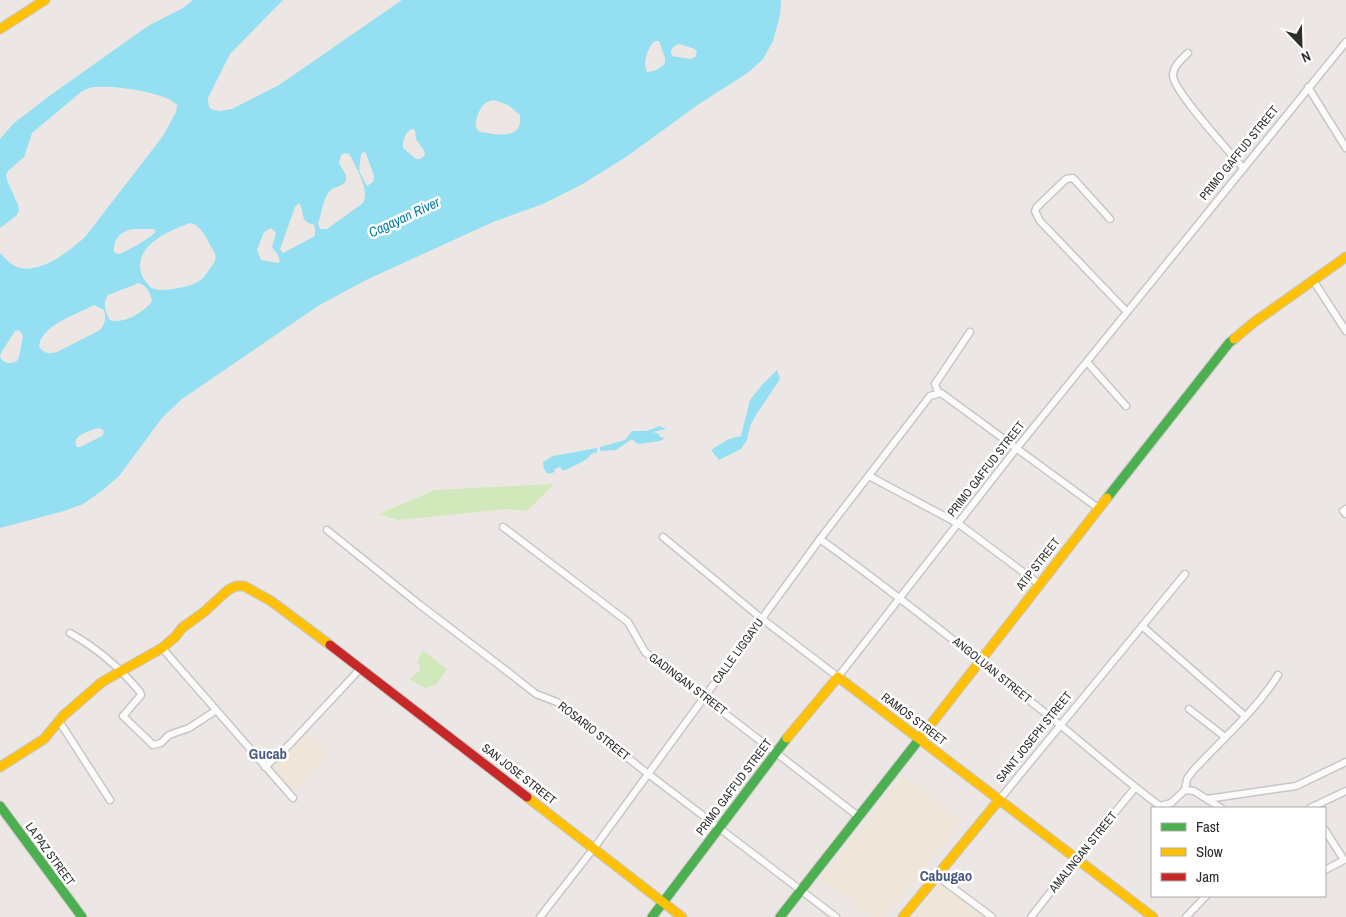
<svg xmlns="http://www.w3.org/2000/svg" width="1346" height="917" viewBox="0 0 1346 917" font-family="'Archivo Narrow',sans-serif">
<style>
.education{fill:#efe5d8}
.green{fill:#d1e8bb}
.water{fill:#94dff1;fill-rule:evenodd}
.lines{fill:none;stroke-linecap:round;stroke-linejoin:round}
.street-casing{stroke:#c8c6c6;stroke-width:9}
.fast-casing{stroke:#c8c6c6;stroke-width:11}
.slow-casing{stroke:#c8c6c6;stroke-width:11}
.jam-casing{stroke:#c8c6c6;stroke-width:11}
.street{stroke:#fcfbfb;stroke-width:6}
.fast{stroke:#4caf50;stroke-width:9}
.slow{stroke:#ffc107;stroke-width:9}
.jam{stroke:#c62828;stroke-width:9}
.labels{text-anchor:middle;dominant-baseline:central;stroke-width:5;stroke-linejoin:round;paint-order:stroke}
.street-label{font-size:12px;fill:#2e2e2e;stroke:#fff}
.water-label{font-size:14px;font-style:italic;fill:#067ea9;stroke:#fff}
.quarter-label{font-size:15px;font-weight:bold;fill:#4a5982;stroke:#fff}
</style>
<rect width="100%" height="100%" fill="#ece7e4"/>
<g class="education">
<path d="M307,730L329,754L293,793L271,767Z"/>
<path d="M904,774L961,821L885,917H874L821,879Z"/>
<path d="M940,885L984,917H914Z"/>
</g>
<g class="green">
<path d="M554,484L527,511L507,509L398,520L379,514L435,490Z"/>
<path d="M423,651L447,669L436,685L425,688L409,679L421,670L417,661Z"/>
</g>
<g class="water">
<path d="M193,0H283L230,54L208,98V103L210,108L214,110L220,111L232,109L279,85L402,0H781L780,15L773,41L763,59L749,72L699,104L626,157L581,185L543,204L493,222L366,280L318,306L182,399L162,418L119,476L103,490L83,504L64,511L0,528V253C4,257 10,264 15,266C38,277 69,251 85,237L163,136L176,112L177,105C166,92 113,85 96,87C90,87 86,89 81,92L32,133L24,157L8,171L6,175L7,180L18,205L19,211L16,216L0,228V139L14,123L52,94L148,26L183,8ZM655,41H659L665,58V63C661,68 654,72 647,72C642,64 648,46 655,41ZM679,44L695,49L697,53L695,57L691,59L672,56C669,50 673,46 679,44ZM494,100L508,105L520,115C523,137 503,136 487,133C483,132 479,133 477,129C474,124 477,119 478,114C482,105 484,102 494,100ZM411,129L415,130L416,139L425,152L424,156L420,159H416L403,148C402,140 405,134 411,129ZM365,151L374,176L373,182L367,186L359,171L361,154ZM345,153L349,154L351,157C357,170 370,190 363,203L327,229H320L318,224C321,215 323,200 329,192C334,186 342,187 346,181V175L339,163L341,155ZM299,203C305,212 300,223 313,224L315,227V236L283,253L280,249L295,207ZM192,223C202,227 207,240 213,250C218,258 215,262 209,270C206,274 204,278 199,281C191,287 163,292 155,289C150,288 149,285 146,282C135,269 140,252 153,242C162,234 175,229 187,224ZM271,228L276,233L272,247L278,255L280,261L278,263L261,260L257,250L264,232ZM132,229H154L156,231C154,236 125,253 118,254L114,252C113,239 120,232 132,229ZM139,283C148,287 150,292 152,301C145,312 122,325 110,320C105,312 102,302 108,295ZM94,305L104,310C106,318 106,323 100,330L57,352C49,354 45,354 39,347C40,326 77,314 94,305ZM19,330L23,336L19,357L17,361C10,364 4,364 0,357L1,353L15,331ZM98,428L102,429L104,432L102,436L80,447H77C70,436 89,431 98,428Z"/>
<path d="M777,370L780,379L756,415L750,426L747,440L741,449L719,460L711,450L729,439L741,436L750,400L762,385Z"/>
<path d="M660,426L666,429L653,432L659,434L660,437L665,438L660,441L638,444L632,439L616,450L600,451V447L625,440L632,431H646Z"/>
<path d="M597,448V452L591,454L587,459L578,464L563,471L560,467L554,469L555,472L548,474L544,469L543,462L553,456Z"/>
</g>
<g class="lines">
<defs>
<g id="street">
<path d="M1188,53C1182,59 1173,66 1173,75C1172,90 1231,153 1243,168"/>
<path d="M1308,87L1346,148"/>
<path d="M1110,219L1073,178L1066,179L1037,207L1035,211L1040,221L1127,312"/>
<path d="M1313,280L1346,331"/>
<path d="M1087,362L1126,406"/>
<path d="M938,392L935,384L970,332"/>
<path d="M869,476L959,524L1039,584"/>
<path d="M1346,509L1343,511L1346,514"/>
<path d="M503,527L628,622L645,652L858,816"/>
<path d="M327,530L420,605L508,672L536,694L557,702L647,773L836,917"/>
<path d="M663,537L761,618L838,677L1016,449L1346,42"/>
<path d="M820,539C900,597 977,658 1054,720C1089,748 1123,779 1160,806L1171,803L1185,790L1194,791L1221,808"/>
<path d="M1142,626L1245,716"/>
<path d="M70,633C97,648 120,668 140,692L141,695L123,716L153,745L161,743L169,735L189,728L215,711"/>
<path d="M162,648L293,798"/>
<path d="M1189,709L1225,737"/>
<path d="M59,721L110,800"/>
<path d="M265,767L290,744L361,668"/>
<path d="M1185,790L1187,779L1192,772C1220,741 1255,712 1278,675"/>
<path d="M1207,799L1296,786L1346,762"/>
<path d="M999,800L1185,574"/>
<path d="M1310,808L1346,791"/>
<path d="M1325,830L1344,860L1325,870"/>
<path d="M937,876L992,917"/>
<path d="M540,917L594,848L820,539L930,396L941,393L1098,508"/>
<path d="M1031,917L1077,858L1135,788"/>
<path d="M1186,917L1206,896"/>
</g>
<g id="fast">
<path d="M1107,498L1229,343L1234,339"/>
<path d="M0,806L82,917"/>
<path d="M652,917L787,738"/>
<path d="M780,917L921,737"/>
</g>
<g id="slow">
<path d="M0,29L45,0"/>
<path d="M1234,339L1253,323L1346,257"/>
<path d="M921,737L1107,498"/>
<path d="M787,738L838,677L1153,917"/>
<path d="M0,767L44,739L63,716L102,682L162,648L175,637L182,628L204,612L228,590L236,586H244L271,601L330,645"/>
<path d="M527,797L682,917"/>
<path d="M903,917L999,800"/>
</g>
<path id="jam" d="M330,645L527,797"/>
</defs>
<use href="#street" class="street-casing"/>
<use href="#fast" class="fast-casing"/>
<use href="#slow" class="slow-casing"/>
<use href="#jam" class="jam-casing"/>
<use href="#street" class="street"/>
<use href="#fast" class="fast"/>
<use href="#slow" class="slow"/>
<use href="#jam" class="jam"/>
</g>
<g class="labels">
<g class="street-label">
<text transform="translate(1239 153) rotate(-51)">PRIMO GAFFUD STREET</text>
<text transform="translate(986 469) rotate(-52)">PRIMO GAFFUD STREET</text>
<text transform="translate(1038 564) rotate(-52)">ATIP STREET</text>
<text transform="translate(738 651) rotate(-54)">CALLE LIGGAYU</text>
<text transform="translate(992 670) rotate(39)">ANGOLUAN STREET</text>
<text transform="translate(688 684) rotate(37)">GADINGAN STREET</text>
<text transform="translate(914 719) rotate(37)">RAMOS STREET</text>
<text transform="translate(594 731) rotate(38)">ROSARIO STREET</text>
<text transform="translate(1034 737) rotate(-51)">SAINT JOSEPH STREET</text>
<text transform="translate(519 774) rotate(38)">SAN JOSE STREET</text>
<text transform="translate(734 787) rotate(-53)">PRIMO GAFFUD STREET</text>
<text transform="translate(1083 852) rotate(-51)">AMALINGAN STREET</text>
<text transform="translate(50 854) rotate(54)">LA PAZ STREET</text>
</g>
<g class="water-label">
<text transform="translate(404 217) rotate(-25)">Cagayan River</text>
</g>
<g class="quarter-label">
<text x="268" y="753">Gucab</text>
<text x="946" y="875">Cabugao</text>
</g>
</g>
<rect x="1151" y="807" width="175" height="90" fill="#ffffff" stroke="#ababab"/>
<rect x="1161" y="823" width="25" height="8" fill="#4caf50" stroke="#ababab"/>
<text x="1196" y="832" font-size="15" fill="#2e2e2e">Fast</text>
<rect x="1161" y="848" width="25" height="8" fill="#ffc107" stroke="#ababab"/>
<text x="1196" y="857" font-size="15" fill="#2e2e2e">Slow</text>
<rect x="1161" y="873" width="25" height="8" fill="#c62828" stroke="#ababab"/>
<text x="1196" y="882" font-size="15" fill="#2e2e2e">Jam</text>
<g transform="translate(1301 45) rotate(157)" stroke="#ffffff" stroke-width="4" paint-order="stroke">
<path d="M0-4L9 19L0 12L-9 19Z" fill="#2e2e2e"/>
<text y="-8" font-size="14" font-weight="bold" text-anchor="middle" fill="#2e2e2e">N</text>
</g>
</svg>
